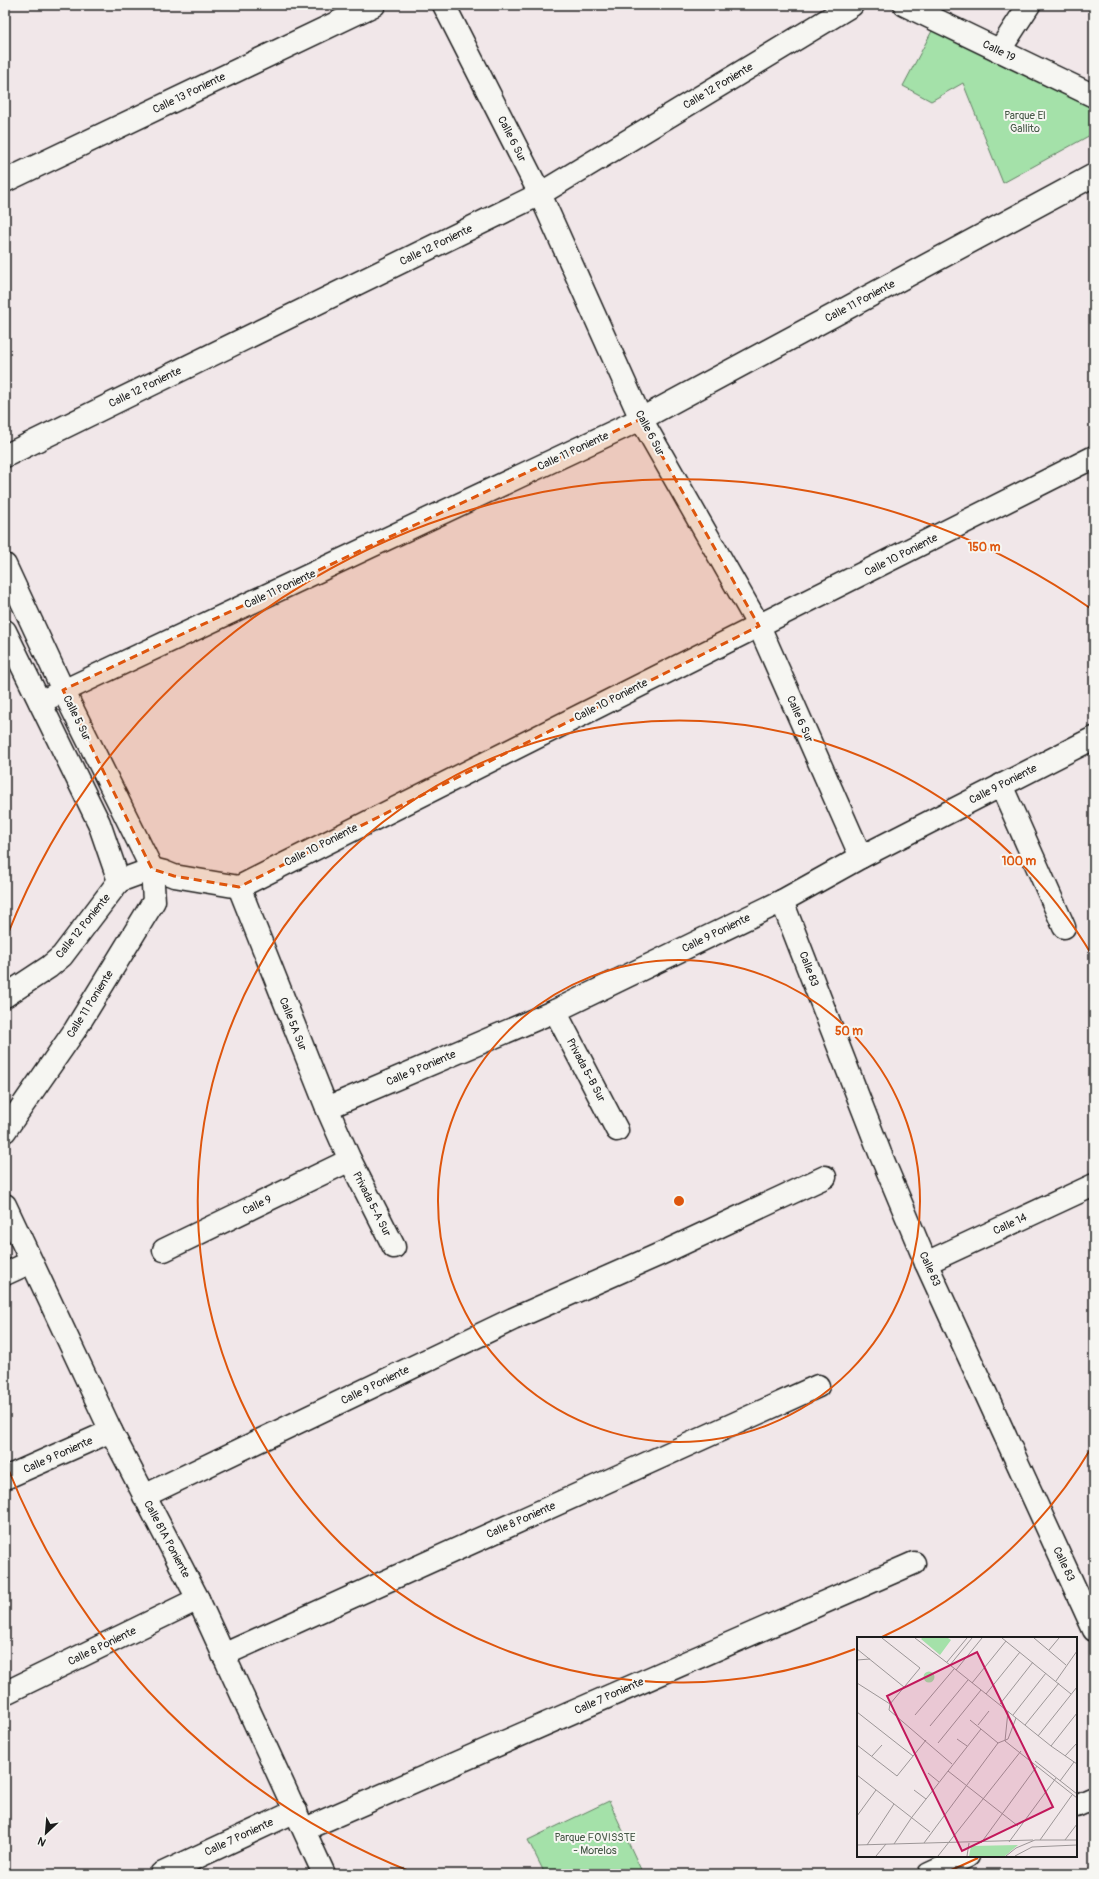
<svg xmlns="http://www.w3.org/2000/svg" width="1099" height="1879" viewBox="0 0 1099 1879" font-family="Pangolin,sans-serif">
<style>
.park{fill:#a4e1a9;stroke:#607e62}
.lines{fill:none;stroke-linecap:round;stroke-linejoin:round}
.minor-casing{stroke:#1c1c1c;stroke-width:25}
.tertiary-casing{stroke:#1c1c1c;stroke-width:25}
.minor{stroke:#f6f6f2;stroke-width:22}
.tertiary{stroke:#f6f6f2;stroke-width:22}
.marked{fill:#de560d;fill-opacity:0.2;stroke:#de560d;stroke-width:3;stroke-dasharray:8 5;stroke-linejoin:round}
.ring{fill:none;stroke:#de560d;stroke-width:2}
.labels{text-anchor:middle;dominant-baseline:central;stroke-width:4;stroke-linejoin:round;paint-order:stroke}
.street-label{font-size:11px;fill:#1c1c1c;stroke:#f6f6f2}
.park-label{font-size:11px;fill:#455746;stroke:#f6f6f2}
.inset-road{fill:none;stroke:#9c9697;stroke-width:1}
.view{fill:#c2185b;fill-opacity:0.15;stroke:#c2185b;stroke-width:2}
.inset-edge{fill:none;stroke:#1c1c1c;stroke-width:2}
.centre{fill:#de560d;stroke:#f6f6f2;stroke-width:2}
.ring-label{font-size:12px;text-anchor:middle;font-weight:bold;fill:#de560d;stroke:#f6f6f2;stroke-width:4;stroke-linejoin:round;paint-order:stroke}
</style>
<rect width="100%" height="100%" fill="#f1e7e9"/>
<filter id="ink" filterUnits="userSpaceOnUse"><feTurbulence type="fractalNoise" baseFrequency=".025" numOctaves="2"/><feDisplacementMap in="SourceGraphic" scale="8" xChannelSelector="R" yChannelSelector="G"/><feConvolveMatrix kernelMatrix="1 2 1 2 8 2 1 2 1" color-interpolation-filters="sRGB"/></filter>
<g filter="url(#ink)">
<g class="park">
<path d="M933,29L1094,108V133L1003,183L963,83L931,101L903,86Z"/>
<path d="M609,1801L643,1874H545L528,1840Z"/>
</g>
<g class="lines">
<defs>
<g id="minor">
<path d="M444,5L540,194L641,419L759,626L861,857"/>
<path d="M905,5L1094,96"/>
<path d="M999,51L1029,5"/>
<path d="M5,181L374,5"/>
<path d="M5,456L540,194L852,5"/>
<path d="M40,702L641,419L1094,175"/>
<path d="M1001,785L1064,927"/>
<path d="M119,881L152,869L164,872L174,876L239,887L1094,457"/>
<path d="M239,887L327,1108L350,1160L394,1247"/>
<path d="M782,901L880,1153L926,1263L1094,1630"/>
<path d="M555,1011L617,1130"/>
<path d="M327,1108L555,1011L782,901L861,857L1094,738"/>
<path d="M164,1250L350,1160"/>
<path d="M926,1263L1094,1185"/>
<path d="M5,1274L31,1262"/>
<path d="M5,1478L111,1431"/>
<path d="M144,1496L513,1319L658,1255L825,1177"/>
<path d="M223,1655L818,1386"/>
<path d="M5,1693L198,1599"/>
<path d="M1076,1806L1094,1798"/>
<path d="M305,1829L914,1563"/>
<path d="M161,1874L296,1811"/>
<path d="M929,1874L968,1856"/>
</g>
<g id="tertiary">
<path d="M5,565L63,690L152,869L154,901L75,1030L5,1131"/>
<path d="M5,631L99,823L119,881L62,956L49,967L5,996"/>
<path d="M5,1205L111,1431L198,1599L324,1874"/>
</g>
</defs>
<use href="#minor" class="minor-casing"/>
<use href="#tertiary" class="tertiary-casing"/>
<use href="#minor" class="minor"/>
<use href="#tertiary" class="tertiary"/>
</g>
</g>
<path class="marked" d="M641,419L759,626L239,887L174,876L152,869L63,690Z"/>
<g class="ring">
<circle cx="679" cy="1201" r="241"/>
<path d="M1093 1445A481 481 0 0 1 882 1637M855 1649A481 481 0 1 1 1093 957"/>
<path d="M978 1858A722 722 0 0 1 944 1873M414 1873A722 722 0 0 1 7 1466M7 936A722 722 0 0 1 1093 610"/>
</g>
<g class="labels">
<g class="street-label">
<text transform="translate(999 51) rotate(26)">Calle 19</text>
<text transform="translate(718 86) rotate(-31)">Calle 12 Poniente</text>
<text transform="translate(189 93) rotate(-26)">Calle 13 Poniente</text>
<text transform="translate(512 139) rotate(63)">Calle 6 Sur</text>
<text transform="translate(436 245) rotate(-26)">Calle 12 Poniente</text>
<text transform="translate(860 301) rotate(-28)">Calle 11 Poniente</text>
<text transform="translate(145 387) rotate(-26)">Calle 12 Poniente</text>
<text transform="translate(650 433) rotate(62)">Calle 6 Sur</text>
<text transform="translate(573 451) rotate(-25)">Calle 11 Poniente</text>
<text transform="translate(901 555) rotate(-27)">Calle 10 Poniente</text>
<text transform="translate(280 589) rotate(-25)">Calle 11 Poniente</text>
<text transform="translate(611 700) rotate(-27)">Calle 10 Poniente</text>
<text transform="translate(77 718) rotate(64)">Calle 5 Sur</text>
<text transform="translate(800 719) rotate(66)">Calle 6 Sur</text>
<text transform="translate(1003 784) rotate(-27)">Calle 9 Poniente</text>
<text transform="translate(321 845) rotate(-27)">Calle 10 Poniente</text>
<text transform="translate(83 926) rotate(-51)">Calle 12 Poniente</text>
<text transform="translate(716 933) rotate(-26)">Calle 9 Poniente</text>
<text transform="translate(809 969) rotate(69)">Calle 83</text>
<text transform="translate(90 1004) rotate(-58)">Calle 11 Poniente</text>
<text transform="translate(293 1024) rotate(68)">Calle 5A Sur</text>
<text transform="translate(421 1068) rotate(-23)">Calle 9 Poniente</text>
<text transform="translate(586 1070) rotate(62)">Privada 5-B Sur</text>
<text transform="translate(372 1204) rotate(63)">Privada 5-A Sur</text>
<text transform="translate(257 1205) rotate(-26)">Calle 9</text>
<text transform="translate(1010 1224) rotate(-25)">Calle 14</text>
<text transform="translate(930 1269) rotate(66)">Calle 83</text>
<text transform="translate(375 1385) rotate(-26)">Calle 9 Poniente</text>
<text transform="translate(58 1455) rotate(-24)">Calle 9 Poniente</text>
<text transform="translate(521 1520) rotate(-24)">Calle 8 Poniente</text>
<text transform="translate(167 1539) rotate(62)">Calle 81A Poniente</text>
<text transform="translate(1064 1564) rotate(65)">Calle 83</text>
<text transform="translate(102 1646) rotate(-26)">Calle 8 Poniente</text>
<text transform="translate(609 1696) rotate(-24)">Calle 7 Poniente</text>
<text transform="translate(239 1837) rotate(-25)">Calle 7 Poniente</text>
</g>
<g class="park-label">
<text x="1025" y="115">Parque El<tspan x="1025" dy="13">Gallito</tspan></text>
<text x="595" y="1837">Parque FOVISSTE<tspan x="595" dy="13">- Morelos</tspan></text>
</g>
</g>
<g transform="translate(857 1637)">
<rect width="220" height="220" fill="#f1e7e9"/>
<path d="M65,1H91L94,3L83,18L64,2ZM66.5 40a5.5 5.5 0 1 1 11 0a5.5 5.5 0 1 1-11 0ZM161,208L148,219H112L114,209Z" fill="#a4e1a9"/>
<path class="inset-road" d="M25,1L63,31L33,67L32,73L95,127M58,1L93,28L115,1M145,1L214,57M177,1L209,28M0,12L47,50M192,13L202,1M0,23L13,22M90,25L110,1M93,28L194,109L220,127M99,33L125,1M199,44L220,14M0,46L33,67M115,46L149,4M129,57L163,15M143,67L176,25M151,74L148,104L220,161M0,75L56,119M58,78L97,32M156,78L189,36M113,83L141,106M121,88L132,74M168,88L202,46M73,89L111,43M181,99L220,50M100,102L110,109M151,102L159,81M81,106L124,53M0,108L40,139L69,103M194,109L220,76M15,119L25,108M208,119L220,106M178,124L220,157M91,134L161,189M71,136L82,145M0,138L73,195M203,144L217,125M57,153L69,162M0,179L19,153M183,203L215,158M208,203L220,187M152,205L199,141M67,206L141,106L151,102M124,206L180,129M37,207L55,180L124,92M0,208L176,203M10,208L37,167M19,219L29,207M81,219L164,114M110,219L112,206M149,219L159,211L178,203H220M158,219L175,210L220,208"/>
<path class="view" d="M120,15L196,170L105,214L30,59Z"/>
<rect width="220" height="220" class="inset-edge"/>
</g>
<circle cx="679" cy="1201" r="6" class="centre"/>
<g class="ring-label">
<text x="984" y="551">150 m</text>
<text x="1019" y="865">100 m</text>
<text x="849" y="1035">50 m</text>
</g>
<rect width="1099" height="1879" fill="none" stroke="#f6f6f2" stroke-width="20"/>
<rect x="10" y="10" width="1079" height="1859" fill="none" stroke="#1c1c1c" stroke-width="1.5" filter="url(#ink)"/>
<g transform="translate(46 1833) rotate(206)" stroke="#f6f6f2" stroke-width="3" paint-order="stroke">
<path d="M0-3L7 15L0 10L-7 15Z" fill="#1c1c1c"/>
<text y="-6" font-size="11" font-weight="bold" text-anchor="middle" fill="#1c1c1c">N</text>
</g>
</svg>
